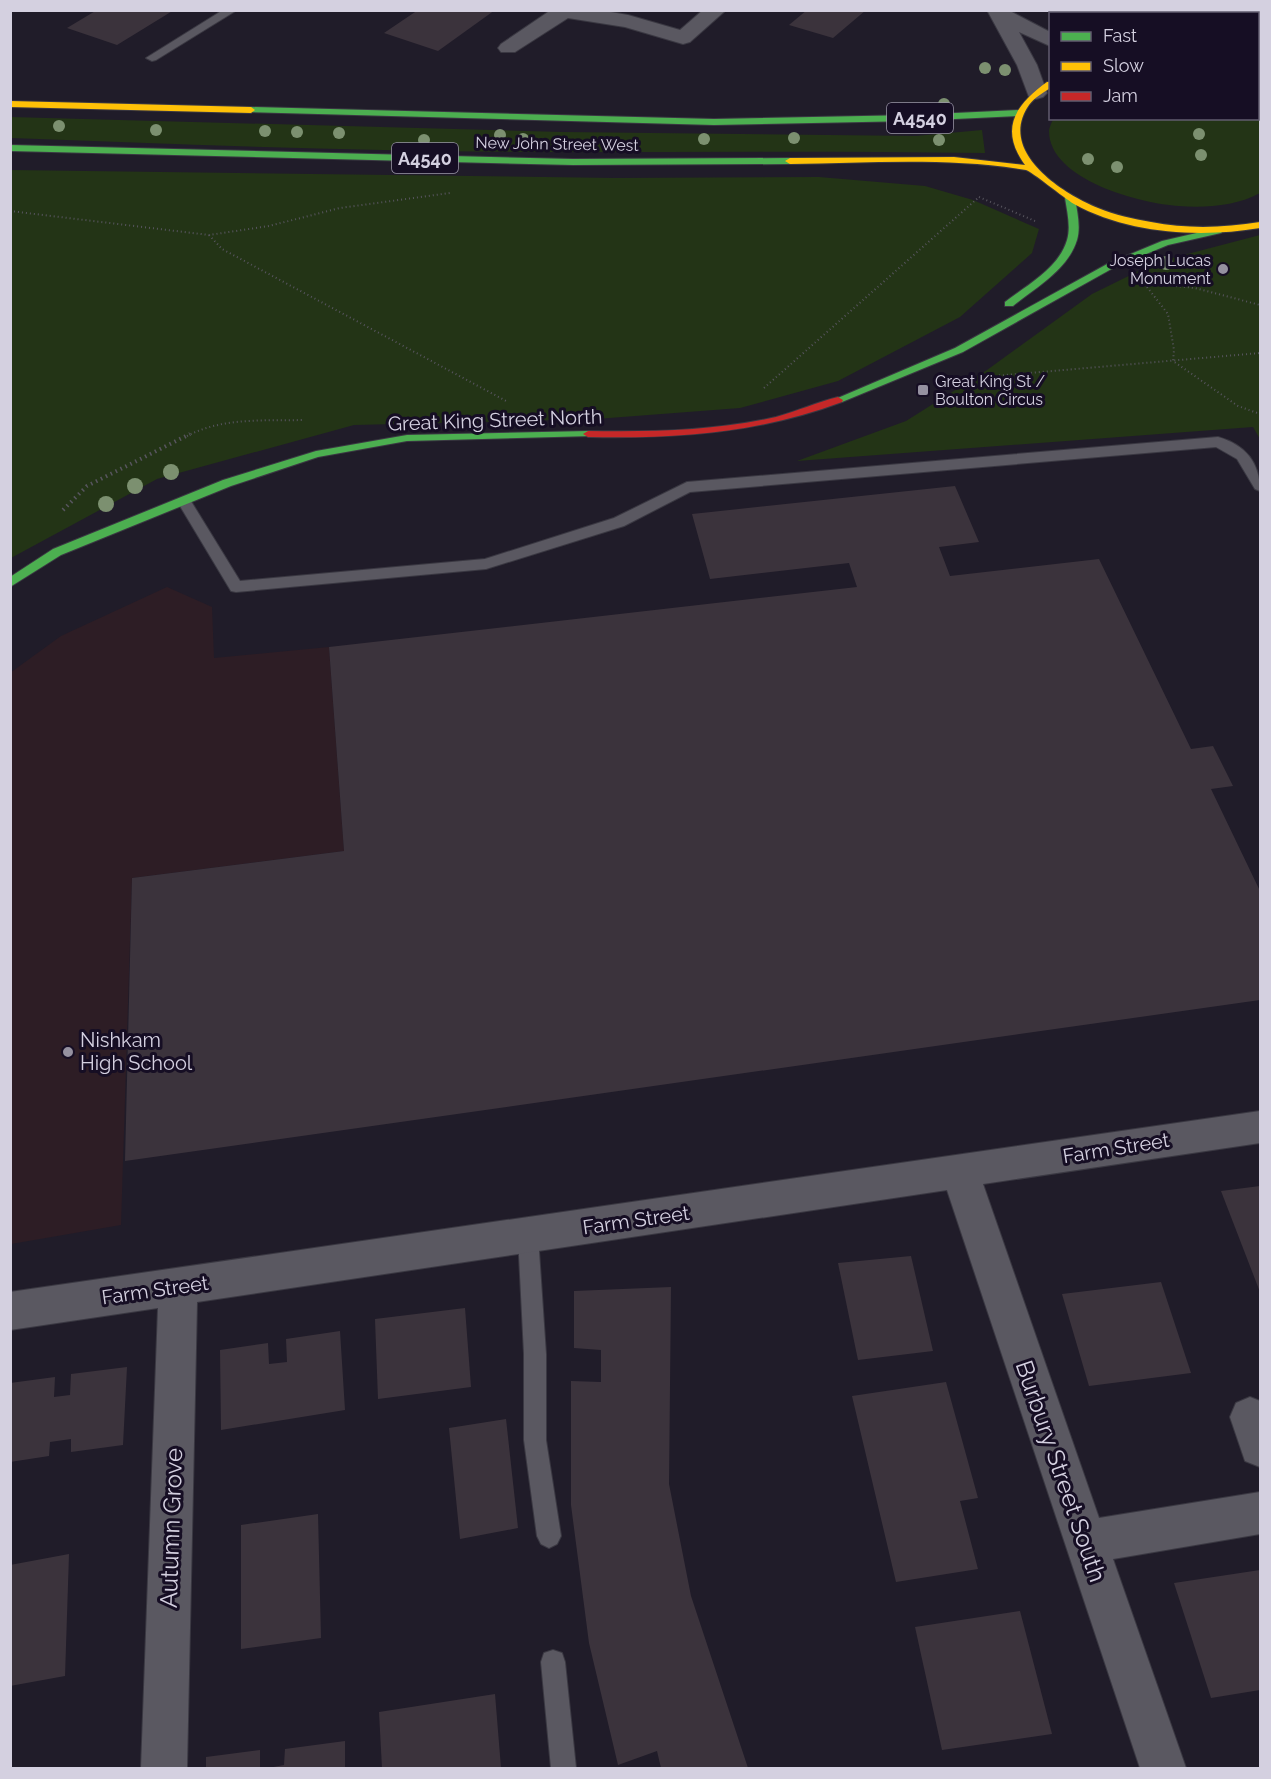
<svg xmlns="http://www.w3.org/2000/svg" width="1271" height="1779" viewBox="0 0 1271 1779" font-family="Raleway,sans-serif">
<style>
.education{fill:#2d1d25}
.green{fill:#233416}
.building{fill:#3b333c}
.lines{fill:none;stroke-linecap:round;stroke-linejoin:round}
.lane-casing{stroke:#3a3842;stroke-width:2}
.street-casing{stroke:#3a3842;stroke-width:2}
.fast-casing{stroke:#3a3842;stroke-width:2}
.slow-casing{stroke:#3a3842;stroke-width:2}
.jam-casing{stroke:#3a3842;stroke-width:2}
.path-far1{stroke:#57555e;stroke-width:2;stroke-dasharray:1 3;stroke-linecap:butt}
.path{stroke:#57555e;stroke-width:4;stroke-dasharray:1.5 4;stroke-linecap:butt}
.lane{fill:#5a5861;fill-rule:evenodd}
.street{fill:#5a5861;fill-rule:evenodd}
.fast{fill:#4caf50;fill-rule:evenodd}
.slow{fill:#ffc107;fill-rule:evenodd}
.jam{fill:#c62828;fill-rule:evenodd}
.tree{fill:#7c9070}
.poi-dot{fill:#9591a0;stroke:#160e24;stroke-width:2}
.labels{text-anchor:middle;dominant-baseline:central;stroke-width:6;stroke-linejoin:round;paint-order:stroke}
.far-street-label{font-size:16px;fill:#d4d0e0;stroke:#160e24}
.far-poi-label{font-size:16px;fill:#d4d0e0;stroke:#160e24;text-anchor:end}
.shield{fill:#160e24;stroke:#9b96a8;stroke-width:1.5}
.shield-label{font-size:18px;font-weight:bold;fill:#d4d0e0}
.street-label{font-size:20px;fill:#d4d0e0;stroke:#160e24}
.poi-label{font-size:20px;fill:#d4d0e0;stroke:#160e24;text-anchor:start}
.near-street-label{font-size:24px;fill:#d4d0e0;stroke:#160e24}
</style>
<rect width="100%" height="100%" fill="#201c29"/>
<path class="education" d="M167,587L212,607L214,658L329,647L344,851L132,878L121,1225L11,1244L10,673L61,636Z"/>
<g class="green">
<path d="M1258,108L1260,111V193C1237,206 1205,208 1179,206C1142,204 1049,180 1049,131C1049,128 1052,122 1053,119L1258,118Z"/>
<path d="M11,117L562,132L916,136L982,130L985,153C843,151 701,152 559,152C376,152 193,145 11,138Z"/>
<path d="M11,170L615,178L819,177L925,186L973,200L1039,229L1032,253L960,317L838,381L740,408L596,419L354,425L157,479L11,558Z"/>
<path d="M1260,235V439L1253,427L797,461L906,421L987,370L1092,294L1157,262Z"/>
</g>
<g class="building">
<path d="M97,10H174L117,45L67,28Z"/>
<path d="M418,10H495L438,51L384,33Z"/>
<path d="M807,10H866L833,38L789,25Z"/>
<path d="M1049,10H1091L1099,13L1051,14Z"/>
<path d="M955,486L979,542L939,547L950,576L1099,559L1191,749L1213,746L1233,786L1211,789L1260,891V1000L125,1161L132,878L344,851L329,647L857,587L849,563L710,579L692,514Z"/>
<path d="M1260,1186V1292L1221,1191Z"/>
<path d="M911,1256L933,1351L858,1360L838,1263Z"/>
<path d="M1161,1282L1191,1373L1089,1386L1062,1294Z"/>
<path d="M671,1287L669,1484L691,1596L748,1768H661L657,1751L618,1765L589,1643L571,1505V1381L601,1382V1350L574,1348V1291Z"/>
<path d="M465,1308L471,1387L378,1399L375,1319Z"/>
<path d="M340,1331L345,1410L221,1430L220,1350L268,1343L269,1364L287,1362L286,1339Z"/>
<path d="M127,1367L123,1445L71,1452V1439L50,1442L49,1456L10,1462V1383L55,1377L54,1397L70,1395L71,1374Z"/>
<path d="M946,1382L978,1498L960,1501L978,1569L896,1582L852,1396Z"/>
<path d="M506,1419L518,1528L460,1539L449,1428Z"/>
<path d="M318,1514L321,1638L241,1649V1525Z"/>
<path d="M69,1554L65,1676L10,1686V1565Z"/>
<path d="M1260,1570V1690L1211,1698L1174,1583Z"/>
<path d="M1020,1611L1052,1734L942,1750L915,1627Z"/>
<path d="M495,1694L501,1768H382L379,1712Z"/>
<path d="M345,1741V1768H268L284,1765L285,1749Z"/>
<path d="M260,1750V1768H206V1757Z"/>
</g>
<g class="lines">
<defs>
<g id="lane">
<path d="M223,10H237L156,60L152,61L146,58Z"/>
<path d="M1218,437C1246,445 1260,463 1260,491L1255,489L1237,459L1216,447L690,492L624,526L486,569L236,592L231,591L177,501L179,498H189L240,581L485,559L614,518L687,482Z"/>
<path d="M528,1226L535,1229L538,1236L546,1354V1440L561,1536L557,1544L549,1548L541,1544L537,1536L524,1440V1354L518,1236L521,1229Z"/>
<path d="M553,1650L562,1653L565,1662L576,1768H551L541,1662L544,1653Z"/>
</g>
<g id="street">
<path d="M551,10H599L628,15L680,30L703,10H726L690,42L683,44L625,27L568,18L515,52H501L498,48L501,44Z"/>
<path d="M987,10H1008L1050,32V46L1019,32L1037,65L1047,93L1043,97L1036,99L1029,97L1017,65Z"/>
<path d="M1202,10H1224L1222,14H1200Z"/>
<path d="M1260,1111V1143L983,1184L1099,1518L1260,1492V1534L1113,1559L1186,1768H1140L947,1190L197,1302L187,1768H141L158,1308L10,1330V1292Z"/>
<path d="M1250,1397L1260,1401V1467L1245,1461L1230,1417L1236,1403Z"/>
</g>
<g id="fast">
<rect x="1258" y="45" width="2" height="5"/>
<path d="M251,107L714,119L913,115L1019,110L1023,113L1019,116L913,121L714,125L248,112V108Z"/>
<path d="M10,145L573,159L790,158L795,161L790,164L573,165L10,151Z"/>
<path d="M1070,195L1075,198C1077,211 1081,227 1077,240C1068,270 1035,288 1013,306H1005V302C1027,285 1059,268 1067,240C1071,227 1067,211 1065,198Z"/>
<path d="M1218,228L1223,231L1221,233L1168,245L1115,267L963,352L842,402H834L833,400L955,348L1109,263L1162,241Z"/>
<path d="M588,431L593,434L592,436L407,441L318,457L231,486L61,555L10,587V577L53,549L223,480L316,451L407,435Z"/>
</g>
<g id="slow">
<path d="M1047,82H1050V88C1043,93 1034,98 1029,105C997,151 1061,193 1098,208C1115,215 1133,219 1151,222C1187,229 1223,228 1260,222V228C1200,238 1129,234 1074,204C1064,198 1031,171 1026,170C949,157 868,163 790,164L785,161L790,158L954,157L1025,165C999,129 1015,105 1047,82Z"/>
<path d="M10,101L251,107L255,110L251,113L10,107Z"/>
</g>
<g id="jam">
<path d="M1258,81L1260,82V88H1258Z"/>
<path d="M838,397L843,400L842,402C759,433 676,439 588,437L583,434L588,431C651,432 715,431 776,417C798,411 817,402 838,397Z"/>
</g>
</defs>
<use href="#lane" class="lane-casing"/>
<use href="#street" class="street-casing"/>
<use href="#fast" class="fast-casing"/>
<use href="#slow" class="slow-casing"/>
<use href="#jam" class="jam-casing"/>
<g class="path-far1">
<path d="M979,197L1035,221"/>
<path d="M10,211L209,235L269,226L340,208L450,193"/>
<path d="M209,235L222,249L508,402"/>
<path d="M1156,284L1195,288L1260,305"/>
<path d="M1147,287L1168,314L1174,350L1173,361L1238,406L1260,414"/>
<path d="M983,377L1260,353"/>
<path d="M764,388L979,197"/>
<path d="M187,436C223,417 265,421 304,420"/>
</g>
<path class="path" d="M63,510L87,486L190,434"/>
<use href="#lane" class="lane"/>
<use href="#street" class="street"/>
<use href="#fast" class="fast"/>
<use href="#slow" class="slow"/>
<use href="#jam" class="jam"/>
</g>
<g class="tree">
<circle cx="985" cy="68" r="6"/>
<circle cx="1005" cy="70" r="6"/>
<circle cx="944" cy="104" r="6"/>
<circle cx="59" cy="126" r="6"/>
<circle cx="156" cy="130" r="6"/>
<circle cx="265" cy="131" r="6"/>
<circle cx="297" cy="132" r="6"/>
<circle cx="339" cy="133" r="6"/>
<circle cx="1199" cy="134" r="6"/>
<circle cx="500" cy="135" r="6"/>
<circle cx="794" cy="138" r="6"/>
<circle cx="523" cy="139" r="6"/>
<circle cx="704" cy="139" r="6"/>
<circle cx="424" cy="140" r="6"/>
<circle cx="939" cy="140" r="6"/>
<circle cx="1201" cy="155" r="6"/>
<circle cx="1088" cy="159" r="6"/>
<circle cx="1117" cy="167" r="6"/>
<circle cx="1166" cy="263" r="7"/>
<circle cx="171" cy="472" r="8"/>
<circle cx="135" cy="486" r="8"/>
<circle cx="106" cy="504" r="8"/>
</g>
<g class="poi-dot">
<circle cx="1223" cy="269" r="6"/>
<rect x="917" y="384" width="12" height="12" rx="3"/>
<circle cx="68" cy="1052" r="6"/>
</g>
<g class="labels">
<g class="far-street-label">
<text transform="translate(557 144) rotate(1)">New John Street West</text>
</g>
<g class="far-poi-label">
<text x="1211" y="260">Joseph Lucas<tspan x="1211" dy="18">Monument</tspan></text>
<text x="935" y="381" text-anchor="start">Great King St /<tspan x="935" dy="18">Boulton Circus</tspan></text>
</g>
<g class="shield">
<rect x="887" y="103" width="66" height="30" rx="4.5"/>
<rect x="392" y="143" width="66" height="30" rx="4.5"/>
</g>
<g class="shield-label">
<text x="920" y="118">A4540</text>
<text x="425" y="158">A4540</text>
</g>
<g class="street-label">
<text transform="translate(495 420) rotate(-2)">Great King Street North</text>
<text transform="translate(1116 1148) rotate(-9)">Farm Street</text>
<text transform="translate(636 1220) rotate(-8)">Farm Street</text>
<text transform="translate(155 1290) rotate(-8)">Farm Street</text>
</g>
<g class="poi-label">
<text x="80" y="1040">Nishkam<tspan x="80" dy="23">High School</tspan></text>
</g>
<g class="near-street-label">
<text transform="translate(1061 1471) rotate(71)">Burbury Street South</text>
<text transform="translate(171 1528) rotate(-88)">Autumn Grove</text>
</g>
</g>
<rect width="1271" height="1779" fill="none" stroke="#d4d0e0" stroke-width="24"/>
<rect x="1049" y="12" width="210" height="108" fill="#160e24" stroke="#625c6f" stroke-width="1.5"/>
<rect x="1061" y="32" width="30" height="9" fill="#4caf50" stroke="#625c6f" stroke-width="1.5"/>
<text x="1103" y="42" font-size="18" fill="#d4d0e0">Fast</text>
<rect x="1061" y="62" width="30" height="9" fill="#ffc107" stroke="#625c6f" stroke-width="1.5"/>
<text x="1103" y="72" font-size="18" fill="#d4d0e0">Slow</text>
<rect x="1061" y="92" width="30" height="9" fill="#c62828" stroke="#625c6f" stroke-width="1.5"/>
<text x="1103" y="102" font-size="18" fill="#d4d0e0">Jam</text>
</svg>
